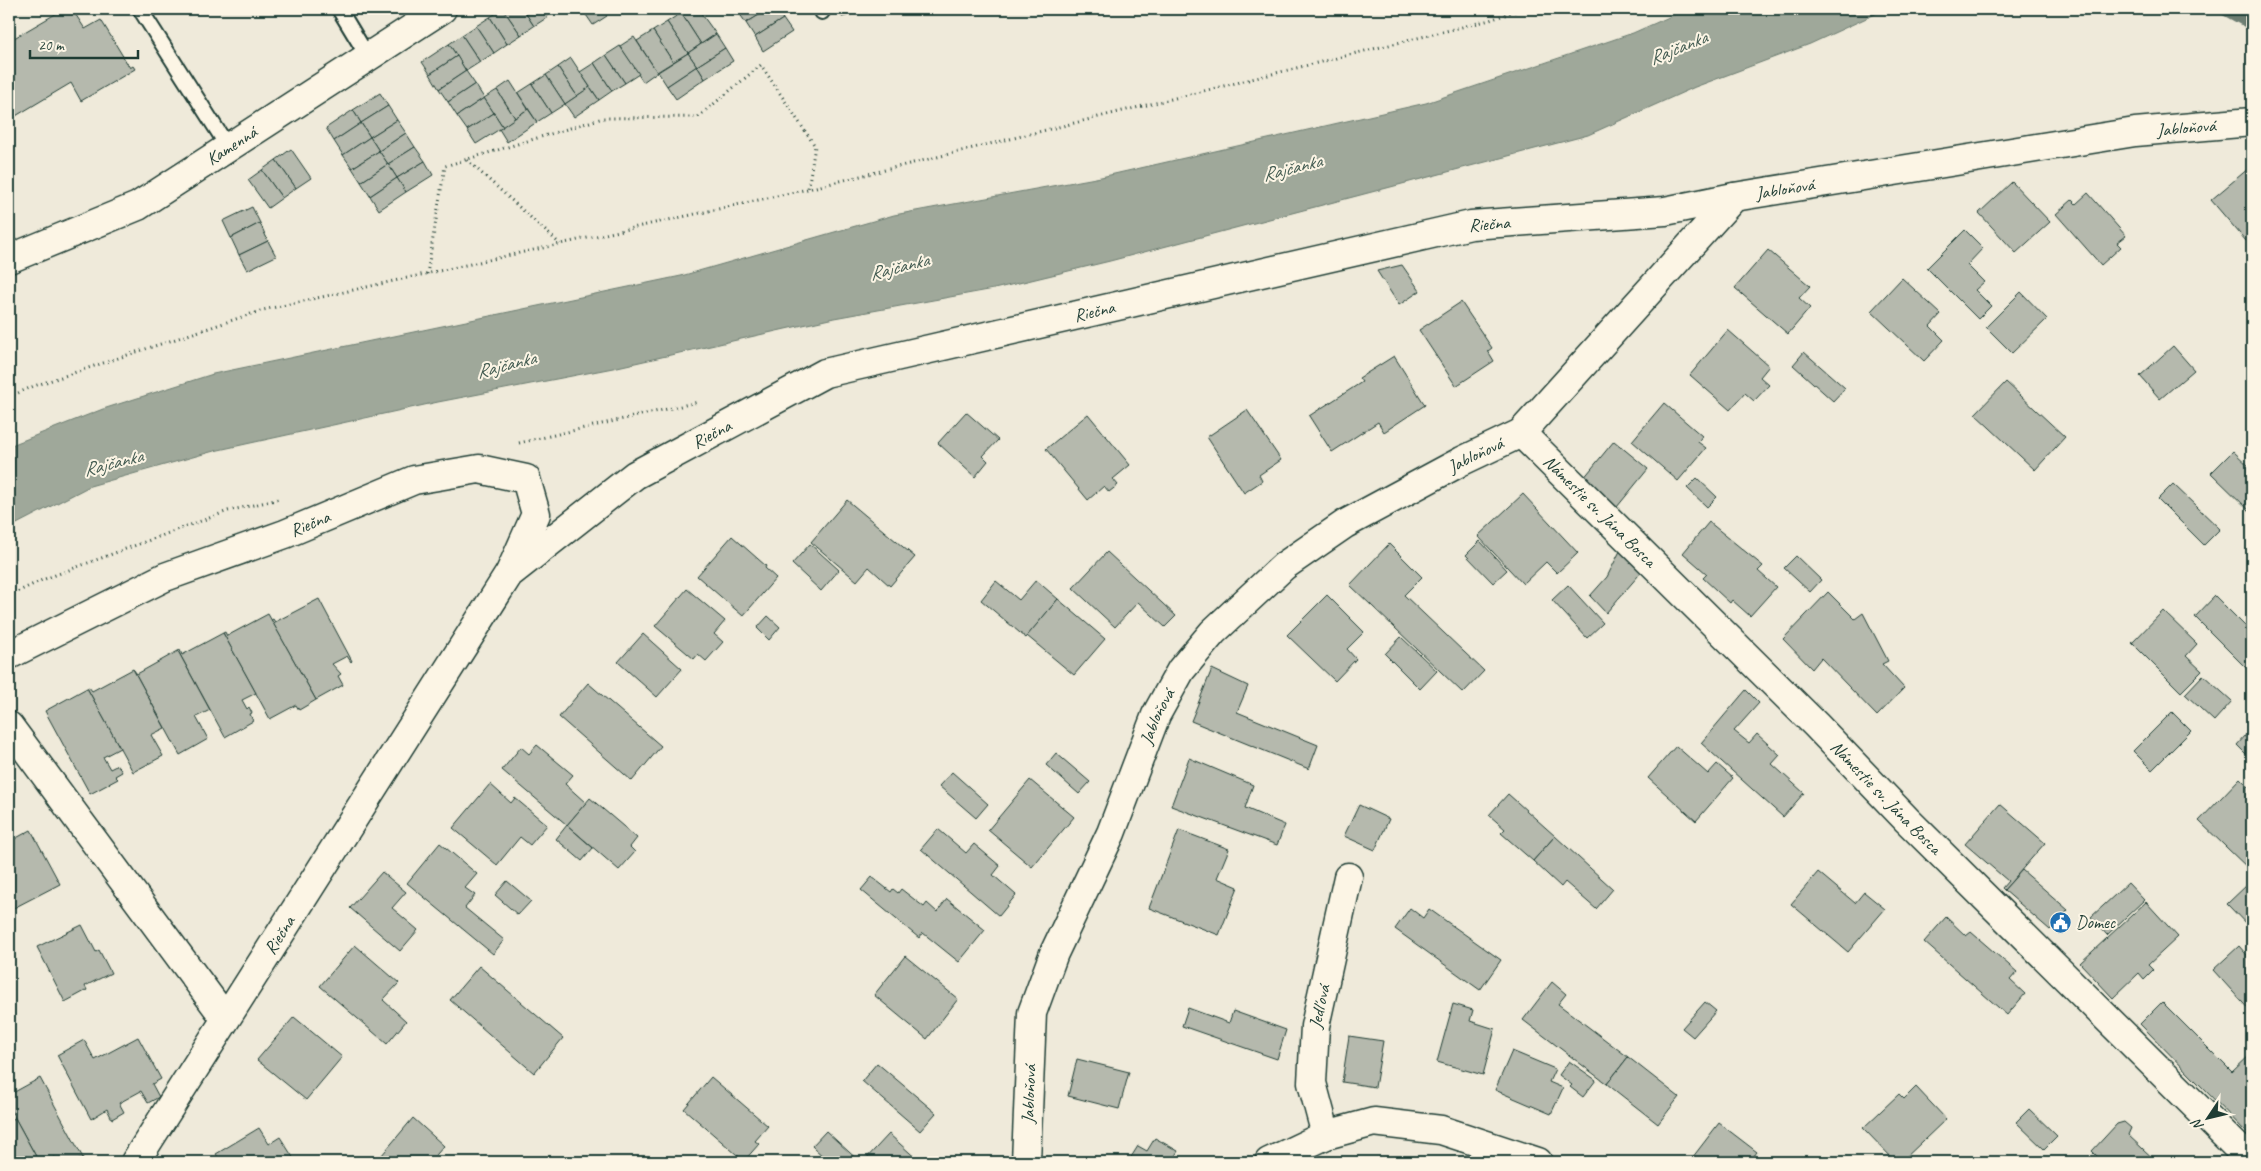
<svg xmlns="http://www.w3.org/2000/svg" width="2261" height="1171" viewBox="0 0 2261 1171" font-family="Caveat,sans-serif">
<style>
.water{fill:#9fa89a;stroke:#6c7d71}
.lines{fill:none;stroke-linecap:round;stroke-linejoin:round}
.stream{stroke:#6c7d71;stroke-width:11}
.building{fill:#b5b9ad;stroke:#1f3d34}
.service-casing{stroke:#1f3d34;stroke-width:18}
.minor-casing{stroke:#1f3d34;stroke-width:31}
.path{stroke:#1f3d34;stroke-width:3;stroke-dasharray:1 4;stroke-linecap:butt}
.service{stroke:#fcf5e5;stroke-width:14}
.minor{stroke:#fcf5e5;stroke-width:28}
.labels{text-anchor:middle;dominant-baseline:central;stroke-width:4;stroke-linejoin:round;paint-order:stroke}
.street-label{font-size:18px;fill:#1f3d34;stroke:#fcf5e5}
.poi-label{font-size:18px;fill:#1f3d34;stroke:#fcf5e5;text-anchor:start}
.water-label{font-size:19px;font-style:italic;fill:#455d53;stroke:#fcf5e5}
</style>
<rect width="100%" height="100%" fill="#efeada"/>
<filter id="ink" filterUnits="userSpaceOnUse"><feTurbulence type="fractalNoise" baseFrequency=".02" numOctaves="2"/><feDisplacementMap in="SourceGraphic" scale="10" xChannelSelector="R" yChannelSelector="G"/><feConvolveMatrix kernelMatrix="1 2 1 2 8 2 1 2 1" color-interpolation-filters="sRGB"/></filter>
<g filter="url(#ink)">
<path class="water" d="M1687,9H1886L1810,44L1695,87L1588,135L1110,261L994,289L834,318L613,368L438,402L214,451L90,486L9,528V446L103,409L213,374L681,276L894,215L1101,177L1426,103L1633,33Z"/>
<g class="lines">
<path class="stream" d="M2223,9L2252,25"/>
</g>
<g class="building">
<path d="M64,9H72L85,29L101,20L130,68L133,66L135,69L81,101L71,83L9,120V41Z"/>
<path d="M503,9H523L534,26L521,35Z"/>
<path d="M503,9L521,35L507,44L490,17Z"/>
<path d="M523,9H542L548,17L534,26Z"/>
<path d="M582,9H602L607,16L593,25Z"/>
<path d="M687,9H698L716,34L701,44L681,13Z"/>
<path d="M740,9H769L746,23L737,10Z"/>
<path d="M769,9H777L783,19L755,37L746,23Z"/>
<path d="M840,9H872L842,17Z"/>
<path d="M681,13L701,44L688,53L667,22Z"/>
<path d="M490,17L507,44L494,53L476,26Z"/>
<path d="M783,19L792,32L763,51L755,37Z"/>
<path d="M667,22L688,53L673,62L653,31Z"/>
<path d="M476,26L494,53L480,62L462,35Z"/>
<path d="M653,31L673,62L657,72L637,41Z"/>
<path d="M716,34L725,48L697,66L688,53Z"/>
<path d="M462,35L480,62L466,71L449,44Z"/>
<path d="M634,37L657,72L643,82L620,46Z"/>
<path d="M449,44L457,56L430,74L422,62Z"/>
<path d="M620,46L639,74L625,83L606,55Z"/>
<path d="M725,48L733,61L705,79L697,66Z"/>
<path d="M688,53L697,66L667,86L658,72Z"/>
<path d="M606,55L625,83L612,91L594,63Z"/>
<path d="M457,56L466,71L439,89L430,74Z"/>
<path d="M571,58L590,87L577,96L558,67Z"/>
<path d="M594,63L612,91L599,100L580,72Z"/>
<path d="M697,66L705,79L676,99L667,86Z"/>
<path d="M558,67L577,96L565,104L546,75Z"/>
<path d="M466,71L475,84L448,102L439,89Z"/>
<path d="M546,75L565,104L551,113L532,84Z"/>
<path d="M510,81L528,109L515,118L497,90Z"/>
<path d="M475,84L484,98L457,116L448,102Z"/>
<path d="M532,84L551,113L537,122L518,93Z"/>
<path d="M590,87L599,100L574,117L565,104Z"/>
<path d="M497,90L515,118L503,127L484,98Z"/>
<path d="M380,93L388,106L361,123L353,110Z"/>
<path d="M484,98L494,113L467,130L457,116Z"/>
<path d="M388,106L397,120L370,137L361,123Z"/>
<path d="M528,109L537,122L507,142L499,129Z"/>
<path d="M353,110L361,123L334,141L326,128Z"/>
<path d="M494,113L503,127L476,144L467,130Z"/>
<path d="M397,120L406,133L379,151L370,137Z"/>
<path d="M361,123L370,137L343,155L334,141Z"/>
<path d="M406,133L415,147L388,164L379,151Z"/>
<path d="M370,137L379,151L352,168L343,155Z"/>
<path d="M415,147L425,161L397,178L388,164Z"/>
<path d="M291,149L311,178L296,188L276,160Z"/>
<path d="M379,151L388,164L361,182L352,168Z"/>
<path d="M276,160L296,188L282,198L262,170Z"/>
<path d="M425,161L433,175L406,192L397,178Z"/>
<path d="M388,164L397,178L370,196L361,182Z"/>
<path d="M2249,168L2252,172V236L2246,241L2211,200Z"/>
<path d="M262,170L282,198L268,208L248,180Z"/>
<path d="M397,178L406,192L379,210L370,196Z"/>
<path d="M2012,182L2050,222L2016,253L1979,213Z"/>
<path d="M2088,193L2126,236L2117,243L2121,247L2101,265L2056,214L2072,200L2076,204Z"/>
<path d="M252,207L260,223L231,238L223,221Z"/>
<path d="M260,223L268,241L239,255L231,238Z"/>
<path d="M1965,230L1983,248L1967,265L1984,282L1975,290L1991,306L1978,319L1927,268Z"/>
<path d="M268,241L276,256L247,270L239,255Z"/>
<path d="M1768,250L1810,286L1799,298L1810,308L1788,334L1735,288Z"/>
<path d="M1402,265L1420,291L1399,305L1377,271Z"/>
<path d="M1902,278L1941,314L1930,326L1944,340L1924,361L1871,311Z"/>
<path d="M2021,292L2047,319L2012,353L1986,327Z"/>
<path d="M1461,302L1492,348L1488,351L1494,361L1456,386L1419,330Z"/>
<path d="M1728,330L1769,366L1760,377L1769,385L1754,401L1745,393L1730,410L1690,375Z"/>
<path d="M2173,346L2194,370L2160,399L2140,376Z"/>
<path d="M1804,352L1845,388L1833,401L1793,365Z"/>
<path d="M1394,356L1425,405L1384,432L1378,422L1332,452L1309,416L1362,382L1359,378Z"/>
<path d="M2006,382L2065,437L2035,470L1975,414Z"/>
<path d="M1664,403L1702,436L1698,442L1706,448L1678,481L1632,441Z"/>
<path d="M1247,410L1281,460L1259,475L1262,481L1244,493L1207,437Z"/>
<path d="M966,412L998,440L983,456L988,461L975,477L938,443Z"/>
<path d="M1088,414L1130,465L1113,479L1118,485L1109,492L1104,486L1088,500L1046,449Z"/>
<path d="M1614,441L1648,469L1617,507L1583,479Z"/>
<path d="M2233,451L2252,469V513L2211,473Z"/>
<path d="M1697,478L1717,497L1707,507L1687,488Z"/>
<path d="M2173,484L2220,529L2204,545L2158,499Z"/>
<path d="M1523,494L1578,553L1557,573L1546,562L1523,584L1478,536Z"/>
<path d="M847,500L915,557L890,586L869,567L857,581L811,542Z"/>
<path d="M1709,522L1763,566L1758,571L1776,587L1750,616L1732,600L1730,603L1703,578L1707,574L1683,553Z"/>
<path d="M732,536L766,566L765,568L776,578L743,616L697,576Z"/>
<path d="M1480,541L1507,570L1493,583L1466,555Z"/>
<path d="M810,544L839,570L821,591L792,564Z"/>
<path d="M1389,544L1422,577L1404,595L1484,671L1463,693L1350,585Z"/>
<path d="M1623,545L1645,568L1606,613L1590,596L1607,577Z"/>
<path d="M1107,552L1176,616L1165,627L1138,602L1115,627L1073,588Z"/>
<path d="M1796,556L1821,580L1810,592L1784,568Z"/>
<path d="M1036,580L1058,599L1026,638L981,600L996,581L1019,600Z"/>
<path d="M1568,585L1603,623L1587,638L1552,600Z"/>
<path d="M687,589L725,621L714,634L723,642L706,661L698,654L694,659L655,626Z"/>
<path d="M1828,592L1855,619L1863,613L1888,661L1882,664L1904,688L1877,716L1821,658L1812,669L1783,639Z"/>
<path d="M1327,595L1364,632L1347,649L1356,659L1335,681L1287,635Z"/>
<path d="M2215,596L2252,633V674L2195,617Z"/>
<path d="M319,599L352,661L351,662L347,656L332,664L341,674L338,676L343,685L316,700L271,620L273,619L275,622Z"/>
<path d="M1058,599L1105,639L1074,675L1027,636Z"/>
<path d="M2163,611L2197,644L2186,656L2202,671L2181,692L2132,643Z"/>
<path d="M268,614L316,700L299,710L296,705L270,719L223,633L225,632L227,636Z"/>
<path d="M768,616L780,627L769,640L757,628Z"/>
<path d="M223,633L256,693L242,700L247,709L249,707L252,713L250,714L253,721L225,737L178,651L180,650L182,655Z"/>
<path d="M643,634L682,669L657,697L618,662Z"/>
<path d="M1401,637L1437,671L1420,689L1385,654Z"/>
<path d="M178,651L210,710L196,717L208,739L180,755L133,669L137,674Z"/>
<path d="M133,669L165,728L151,735L163,756L133,772L87,688L89,687L92,691Z"/>
<path d="M1212,669L1248,686L1237,712L1318,745L1309,769L1191,721Z"/>
<path d="M2203,675L2232,701L2214,721L2185,694Z"/>
<path d="M588,683L661,746L632,781L559,717Z"/>
<path d="M87,688L120,748L103,757L110,769L118,765L122,772L115,776L118,779L90,794L45,711Z"/>
<path d="M1746,690L1759,703L1734,731L1749,743L1757,734L1780,755L1772,764L1804,793L1783,817L1701,743Z"/>
<path d="M2172,712L2191,731L2152,770L2133,751Z"/>
<path d="M2252,728V760L2237,745Z"/>
<path d="M537,745L573,775L565,784L586,803L567,825L502,770L521,747L529,754Z"/>
<path d="M1676,746L1708,774L1717,764L1733,778L1696,821L1648,778Z"/>
<path d="M1056,753L1090,782L1079,794L1046,765Z"/>
<path d="M1189,758L1253,785L1245,808L1285,825L1277,845L1171,806Z"/>
<path d="M952,772L988,804L976,818L939,786Z"/>
<path d="M2240,778L2252,790V872L2199,821Z"/>
<path d="M1030,780L1074,817L1032,867L988,830Z"/>
<path d="M490,784L511,803L515,798L547,825L530,845L520,837L497,865L453,828Z"/>
<path d="M1508,794L1555,836L1533,861L1501,833L1505,829L1489,815Z"/>
<path d="M590,798L637,838L630,847L635,852L619,870L567,825Z"/>
<path d="M2000,804L2045,843L2004,890L2002,888L2008,881L1965,844Z"/>
<path d="M1359,805L1389,819L1375,850L1344,836Z"/>
<path d="M567,825L593,848L582,861L556,839Z"/>
<path d="M938,829L966,853L974,844L1000,866L993,875L1016,895L999,916L921,849Z"/>
<path d="M31,830L60,884L10,910L9,842Z"/>
<path d="M1179,830L1229,849L1217,878L1238,887L1219,935L1149,908Z"/>
<path d="M1555,836L1613,889L1596,909L1565,882L1561,887L1533,861Z"/>
<path d="M440,843L477,874L465,888L475,895L465,908L504,940L493,954L407,883Z"/>
<path d="M2022,870L2068,910L2050,930L2004,890Z"/>
<path d="M382,872L406,892L392,908L418,930L400,951L350,908Z"/>
<path d="M1818,872L1855,903L1864,892L1885,909L1848,952L1791,904Z"/>
<path d="M872,877L891,892L893,889L898,893L901,889L924,907L927,903L937,912L947,899L985,930L959,962L923,933L919,938L861,890Z"/>
<path d="M507,881L531,901L518,915L495,895Z"/>
<path d="M2128,883L2144,900L2107,935L2091,917Z"/>
<path d="M2248,884L2252,889V930L2227,904Z"/>
<path d="M2146,902L2178,937L2148,965L2153,970L2144,979L2139,973L2113,998L2080,963Z"/>
<path d="M1410,908L1423,918L1429,909L1501,960L1480,990L1395,929Z"/>
<path d="M1946,917L1966,936L1971,932L2017,972L2010,980L2025,994L2007,1015L1924,942Z"/>
<path d="M82,925L96,952L99,950L111,973L85,986L87,990L65,1002L37,947Z"/>
<path d="M355,945L399,983L383,1000L406,1021L387,1044L320,986Z"/>
<path d="M2239,946L2252,961V1013L2213,970Z"/>
<path d="M905,956L958,999L927,1039L874,995Z"/>
<path d="M479,966L563,1038L534,1073L450,1000Z"/>
<path d="M1552,982L1566,994L1558,1004L1628,1057L1607,1084L1523,1020Z"/>
<path d="M1705,1002L1716,1011L1693,1037L1682,1028Z"/>
<path d="M2162,1002L2232,1072L2252,1053V1138L2140,1024Z"/>
<path d="M1453,1004L1473,1010L1470,1021L1495,1029L1483,1075L1437,1062Z"/>
<path d="M1188,1008L1229,1023L1233,1011L1286,1030L1277,1059L1182,1026Z"/>
<path d="M294,1017L342,1057L306,1100L257,1060Z"/>
<path d="M1349,1036L1383,1041L1375,1087L1342,1082Z"/>
<path d="M138,1037L161,1079L152,1084L159,1097L148,1103L141,1091L119,1103L124,1112L112,1119L107,1109L91,1119L57,1055L84,1040L95,1060Z"/>
<path d="M1512,1051L1555,1069L1549,1082L1563,1088L1551,1114L1495,1090Z"/>
<path d="M1628,1057L1679,1097L1658,1124L1607,1084Z"/>
<path d="M1077,1059L1129,1072L1119,1109L1068,1096Z"/>
<path d="M1569,1061L1596,1080L1583,1097L1570,1087L1572,1085L1559,1075Z"/>
<path d="M877,1063L936,1113L920,1131L862,1081Z"/>
<path d="M711,1077L768,1126L755,1141L759,1144L744,1161L684,1109Z"/>
<path d="M40,1078L83,1158L75,1162H59L55,1157L44,1162H39L9,1107V1095Z"/>
<path d="M1916,1087L1946,1119L1901,1162H1896L1863,1128L1899,1094L1904,1099Z"/>
<path d="M2029,1109L2057,1136L2044,1149L2016,1122Z"/>
<path d="M15,1118L39,1162H9V1121Z"/>
<path d="M413,1118L444,1146L430,1162H376Z"/>
<path d="M2124,1122L2131,1128L2128,1135L2157,1162H2099L2101,1160L2092,1151L2117,1124Z"/>
<path d="M1719,1123L1757,1152L1749,1162H1689Z"/>
<path d="M259,1128L269,1144L280,1137L296,1162H221L216,1154Z"/>
<path d="M826,1131L860,1162H829L812,1146Z"/>
<path d="M889,1134L920,1162H863Z"/>
<path d="M1155,1138L1178,1151L1171,1162H1128L1138,1146L1147,1151Z"/>
</g>
<g class="lines">
<defs>
<g id="service">
<path d="M140,9L228,147"/>
<path d="M339,9L368,57"/>
<path d="M821,9L822,12"/>
</g>
<g id="minor">
<path id="s1" d="M9,259L138,206L442,9"/>
<path id="s2" d="M1521,433L1816,725L1907,820L2252,1162"/>
<path id="s3" d="M9,655L165,577L285,534L414,480L479,469L526,479L536,514L511,570"/>
<path d="M9,726L225,1018"/>
<path id="s4" d="M1326,1135L1312,1083L1315,1026L1348,877"/>
<path id="s5" d="M135,1162L509,574L635,475L825,373L1471,225L1665,211L1734,197"/>
<path id="s6" d="M1026,1162L1032,1013L1054,953L1111,833L1156,715L1181,670L1213,632L1284,566L1345,524L1462,461L1521,433L1734,197L2135,132L2252,122"/>
<path d="M1269,1162L1326,1135L1374,1122L1441,1130L1538,1162"/>
</g>
</defs>
<use href="#service" class="service-casing"/>
<use href="#minor" class="minor-casing"/>
<g class="path">
<path d="M467,160L560,244"/>
<path d="M427,274L445,166L603,118L698,117L761,65L815,146L808,189"/>
<path d="M9,397L34,386L263,310L808,189L1490,20L1521,9"/>
<path d="M519,443L698,402"/>
<path d="M9,596L42,580L228,511L279,499"/>
</g>
<use href="#service" class="service"/>
<use href="#minor" class="minor"/>
</g>
</g>
<defs>
<symbol id="civic-disc" viewBox="-11 -11 22 22"><circle r="9.5" fill="#1f6fb2" stroke="#fcf5e5"/><path d="M-.6-6.5H3V-4.5H.6V-3L4-1V1h2V6H-6V1h2V-1L-.6-3ZM-1.2 2.5V6h2.4V2.5Z" fill="#fff"/></symbol>
</defs>
<g fill-rule="evenodd">
<use href="#civic-disc" x="2048" y="910" width="25" height="25"/>
</g>
<g class="labels">
<g class="street-label">
<text stroke="none"><textPath href="#s6" startOffset="1718">Jabloňová</textPath></text>
<text stroke="none"><textPath href="#s1" startOffset="251">Kamenná</textPath></text>
<text stroke="none"><textPath href="#s6" startOffset="1312">Jabloňová</textPath></text>
<text stroke="none"><textPath href="#s5" startOffset="1754">Riečna</textPath></text>
<text stroke="none"><textPath href="#s5" startOffset="1349">Riečna</textPath></text>
<text stroke="none"><textPath href="#s5" startOffset="944">Riečna</textPath></text>
<text stroke="none"><textPath href="#s6" startOffset="892">Jabloňová</textPath></text>
<text stroke="none"><textPath href="#s2" startOffset="111">Námestie sv. Jána Bosca</textPath></text>
<text stroke="none"><textPath href="#s3" startOffset="329">Riečna</textPath></text>
<text stroke="none"><textPath href="#s6" startOffset="471">Jabloňová</textPath></text>
<text stroke="none"><textPath href="#s2" startOffset="516">Námestie sv. Jána Bosca</textPath></text>
<text stroke="none"><textPath href="#s5" startOffset="269">Riečna</textPath></text>
<text stroke="none"><textPath href="#s4" startOffset="131">Jedľová</textPath></text>
<text stroke="none"><textPath href="#s6" startOffset="68">Jabloňová</textPath></text>
</g>
<g class="poi-label">
<text x="2076" y="922">Domec</text>
</g>
<g class="water-label">
<text transform="translate(1678 48) rotate(-22)">Rajčanka</text>
<text transform="translate(1292 168) rotate(-14)">Rajčanka</text>
<text transform="translate(899 267) rotate(-14)">Rajčanka</text>
<text transform="translate(506 365) rotate(-14)">Rajčanka</text>
<text transform="translate(113 463) rotate(-14)">Rajčanka</text>
</g>
</g>
<rect width="2261" height="1171" fill="none" stroke="#fcf5e5" stroke-width="30"/>
<rect x="15" y="15" width="2231" height="1141" fill="none" stroke="#1f3d34" stroke-width="2" filter="url(#ink)"/>
<g transform="translate(2208 1118) rotate(235)" stroke="#fcf5e5" stroke-width="4" paint-order="stroke">
<path d="M0-4L9 19L0 12L-9 19Z" fill="#1f3d34"/>
<text y="-8" font-size="14" font-weight="bold" text-anchor="middle" fill="#1f3d34">N</text>
</g>
<path d="M30 50v8h108v-8" fill="none" stroke="#1f3d34" stroke-width="2.5"/>
<text x="38" y="50" font-size="15" fill="#1f3d34" stroke="#fcf5e5" stroke-width="4" paint-order="stroke">20 m</text>
</svg>
